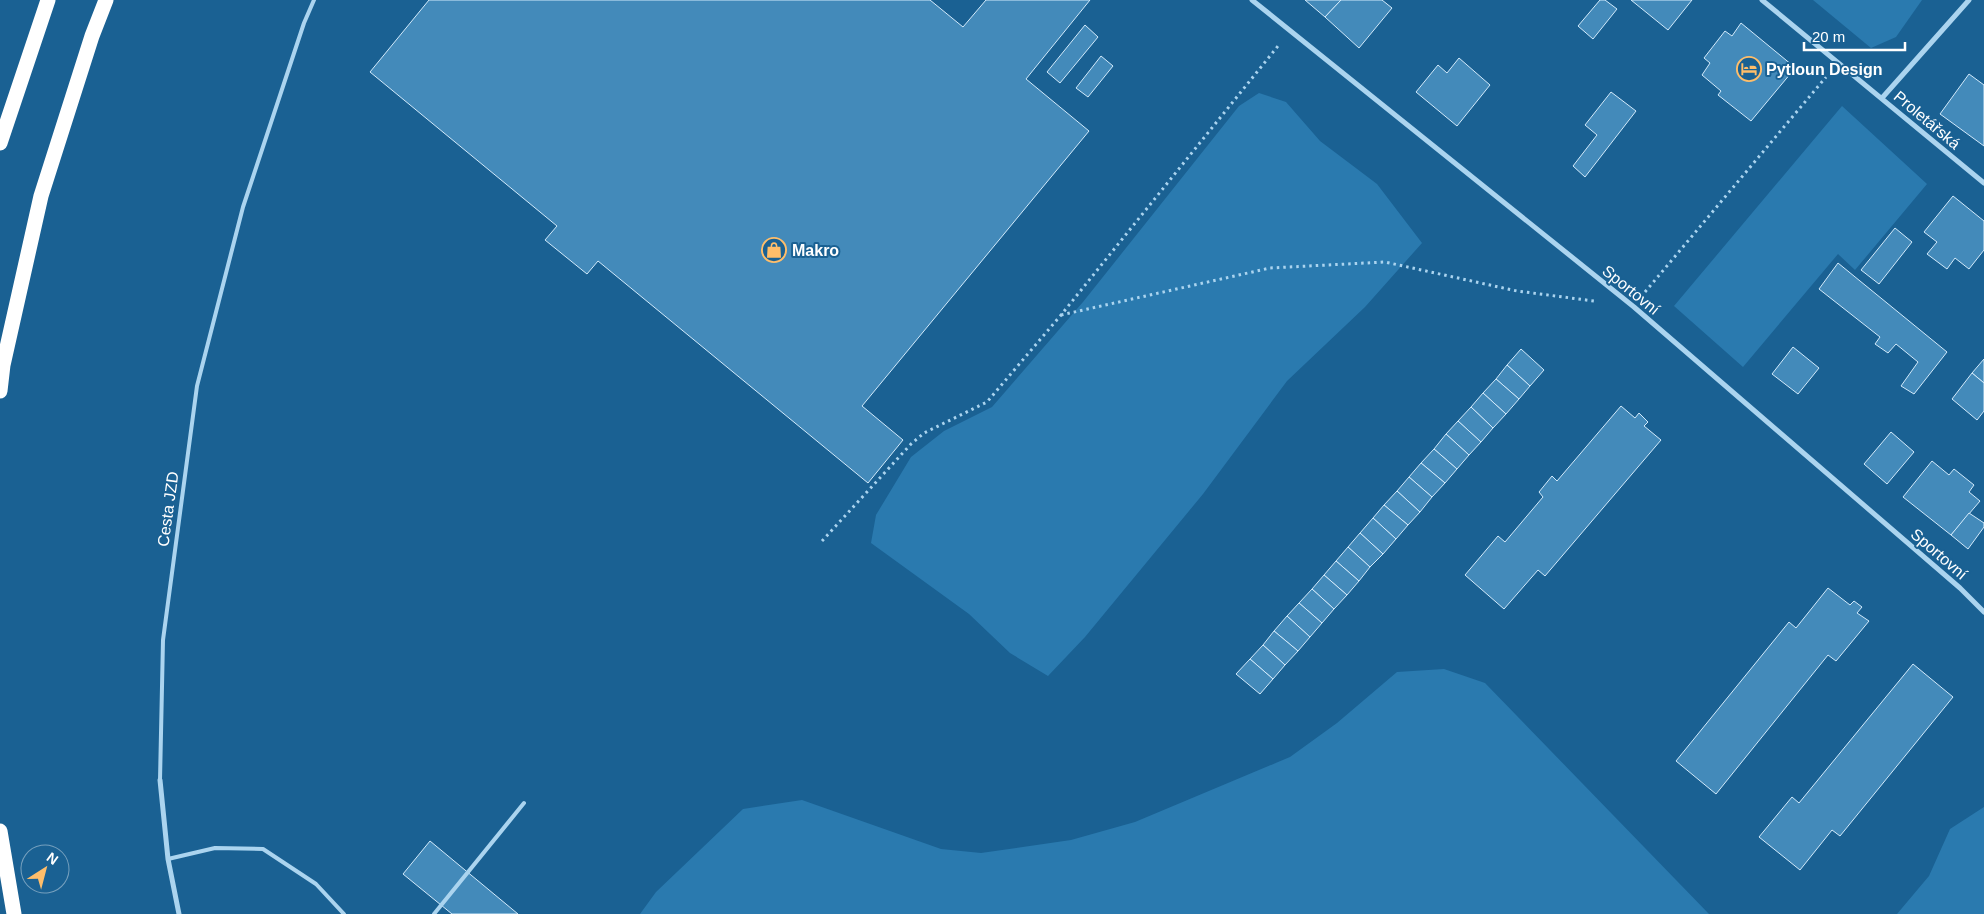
<svg xmlns="http://www.w3.org/2000/svg" width="1984" height="914" viewBox="0 0 1984 914" font-family="Helvetica,sans-serif">
<style>
.green{fill:#2a7aaf}
.building{fill:#438aba;stroke:#d2eafb}
.lines{fill:none;stroke-linecap:round;stroke-linejoin:round}
.path{stroke:#abd4ef;stroke-width:3;stroke-dasharray:2.5 4;stroke-linecap:butt}
.lane{stroke:#abd4ef;stroke-width:4}
.street{stroke:#abd4ef;stroke-width:5}
.highway{stroke:#fff;stroke-width:15}
.labels{text-anchor:middle;dominant-baseline:central;stroke-width:4;stroke-linejoin:round;paint-order:stroke}
.poi-label{font-size:16px;font-weight:bold;fill:#fff;stroke:#1a6193;text-anchor:start}
.street-label{font-size:16px;fill:#fff;stroke:#1a6193}
</style>
<rect width="100%" height="100%" fill="#1a6193"/>
<g class="green">
<path d="M1813,0H1922L1896,37L1871,48Z"/>
<path d="M1259,93L1286,102L1320,141L1377,184L1422,243L1365,307L1287,381L1203,494L1085,637L1048,676L1010,653L969,614L871,543L876,515L911,457L944,431L992,407L1083,302L1239,106Z"/>
<path d="M1842,106L1927,184L1855,270L1838,254L1743,367L1674,306Z"/>
<path d="M1444,669L1485,683L1709,914H640L656,892L743,809L802,800L941,849L981,853L1071,840L1135,822L1290,757L1337,723L1397,672Z"/>
<path d="M1984,807V914H1897L1929,876L1950,829Z"/>
</g>
<g class="building">
<path d="M429,0H930L963,27L986,0H1090L1026,79L1089,131L862,406L903,440L868,483L598,261L587,274L545,240L557,226L370,72Z"/>
<path d="M1305,0H1341L1325,17Z"/>
<path d="M1341,0H1382L1392,8L1359,48L1325,17Z"/>
<path d="M1600,0H1605L1617,9L1593,39L1578,26Z"/>
<path d="M1631,0H1692L1668,30Z"/>
<path d="M1741,23L1792,65L1791,73L1751,121L1718,95L1721,91L1702,75L1710,63L1704,58L1725,31L1732,36Z"/>
<path d="M1085,25L1098,37L1060,83L1047,72Z"/>
<path d="M1101,56L1113,66L1088,97L1076,88Z"/>
<path d="M1459,58L1490,85L1457,126L1416,92L1438,65L1447,73Z"/>
<path d="M1969,74L1984,85V146L1940,114Z"/>
<path d="M1611,92L1636,111L1585,177L1573,166L1597,135L1585,125Z"/>
<path d="M1953,196L1984,221V250L1969,269L1955,258L1947,269L1927,254L1937,242L1924,232Z"/>
<path d="M1895,228L1912,242L1879,284L1861,270Z"/>
<path d="M1838,263L1947,352L1914,394L1901,386L1918,362L1896,344L1888,353L1875,344L1880,337L1819,289Z"/>
<path d="M1793,347L1819,368L1798,394L1772,374Z"/>
<path d="M1521,349L1544,370L1530,386L1507,365Z"/>
<path d="M1984,359V383L1972,373Z"/>
<path d="M1507,365L1530,386L1519,399L1496,379Z"/>
<path d="M1972,373L1984,383V411L1977,420L1952,399Z"/>
<path d="M1496,379L1519,399L1506,414L1483,393Z"/>
<path d="M1483,393L1506,414L1493,428L1471,407Z"/>
<path d="M1621,406L1635,418L1639,413L1648,422L1644,426L1661,440L1545,576L1538,570L1504,609L1465,575L1498,536L1505,542L1543,497L1539,492L1552,476L1557,481Z"/>
<path d="M1471,407L1493,428L1481,442L1458,421Z"/>
<path d="M1458,421L1481,442L1469,455L1446,434Z"/>
<path d="M1891,432L1914,452L1887,484L1864,464Z"/>
<path d="M1446,434L1469,455L1457,469L1434,449Z"/>
<path d="M1434,449L1457,469L1445,483L1421,463Z"/>
<path d="M1932,461L1949,475L1954,469L1974,485L1969,492L1980,501L1951,535L1903,497Z"/>
<path d="M1421,463L1445,483L1432,497L1409,477Z"/>
<path d="M1409,477L1432,497L1420,512L1397,491Z"/>
<path d="M1397,491L1420,512L1408,525L1384,505Z"/>
<path d="M1384,505L1408,525L1396,539L1373,518Z"/>
<path d="M1969,513L1984,523V527L1968,549L1951,535Z"/>
<path d="M1373,518L1396,539L1383,554L1360,533Z"/>
<path d="M1360,533L1383,554L1370,567L1348,547Z"/>
<path d="M1348,547L1370,567L1359,581L1336,561Z"/>
<path d="M1336,561L1359,581L1347,595L1324,575Z"/>
<path d="M1324,575L1347,595L1334,609L1312,589Z"/>
<path d="M1828,588L1850,605L1854,601L1862,607L1857,613L1869,621L1836,661L1828,655L1716,794L1676,761L1789,622L1796,628Z"/>
<path d="M1312,589L1334,609L1322,623L1299,603Z"/>
<path d="M1299,603L1322,623L1310,637L1287,616Z"/>
<path d="M1287,616L1310,637L1298,651L1274,631Z"/>
<path d="M1274,631L1298,651L1285,665L1263,645Z"/>
<path d="M1263,645L1285,665L1273,679L1250,659Z"/>
<path d="M1250,659L1273,679L1260,694L1236,674Z"/>
<path d="M1913,664L1953,697L1840,836L1832,830L1800,870L1759,837L1792,797L1799,803Z"/>
<path d="M430,841L518,914H452L403,874Z"/>
</g>
<g class="lines">
<g class="path">
<path d="M1645,292L1826,77"/>
<path d="M1061,315L1270,268L1385,262L1517,291L1594,301"/>
<path d="M822,541L911,444L924,433L987,402L1061,315L1278,46"/>
</g>
<g class="lane">
<path d="M160,780L163,640L197,386L243,207L304,23L314,0"/>
<path d="M168,859L215,848L263,849L316,884L344,914"/>
<path d="M434,914L524,803"/>
</g>
<g class="street">
<path d="M1252,0L1634,307L1960,588L1984,612"/>
<path d="M1762,0L1984,183"/>
<path d="M1882,98L1969,0"/>
<path d="M160,780L168,859L179,914"/>
</g>
<g class="highway">
<path d="M0,143L48,0"/>
<path d="M0,391L3,365L41,196L92,36L106,0"/>
<path d="M0,831L14,914"/>
</g>
</g>
<defs>
<symbol id="hotel-ring" viewBox="-11 -11 22 22"><circle r="9.5" fill="#1a6193" stroke="#ffbe6a" stroke-width="1.5"/><path d="M-6-4.5h1.5V1H6V5H4.5V3h-9V5H-6ZM-4 0a1.8 1.8 0 1 1 3.6 0ZM.5 0V-2.5h3Q6-2.5 6 0Z" fill="#ffbe6a"/></symbol>
<symbol id="shop-ring" viewBox="-11 -11 22 22"><circle r="9.5" fill="#1a6193" stroke="#ffbe6a" stroke-width="1.5"/><path d="M-5-2.5h2.3a2.7 3.5 0 0 1 5.4 0H5L5.5 6h-11ZM-1.5-2.5h3a1.5 2.3 0 0 0-3 0Z" fill="#ffbe6a"/></symbol>
</defs>
<g fill-rule="evenodd">
<use href="#hotel-ring" x="1735" y="55" width="28" height="28"/>
<use href="#shop-ring" x="760" y="236" width="28" height="28"/>
</g>
<g class="labels">
<g class="poi-label">
<text x="1766" y="69">Pytloun Design</text>
<text x="792" y="250">Makro</text>
</g>
<g class="street-label">
<text transform="translate(1927 120) rotate(40)">Proletářská</text>
<text transform="translate(1631 290) rotate(39)">Sportovní</text>
<text transform="translate(168 509) rotate(-82)">Cesta JZD</text>
<text transform="translate(1939 554) rotate(41)">Sportovní</text>
</g>
</g>
<g transform="translate(45 869) rotate(36)"><circle r="24" fill="#1a6193" stroke="#76a0be"/>
<path d="M0-4L9 19L0 12L-9 19Z" fill="#ffbe6a"/>
<text y="-8" font-size="14" font-weight="bold" text-anchor="middle" fill="#ffffff">N</text>
</g>
<path d="M1804 42v8h101v-8" fill="none" stroke="#ffffff" stroke-width="2.5"/>
<text x="1812" y="42" font-size="15" fill="#ffffff" stroke="#1a6193" stroke-width="4" paint-order="stroke">20 m</text>
</svg>
